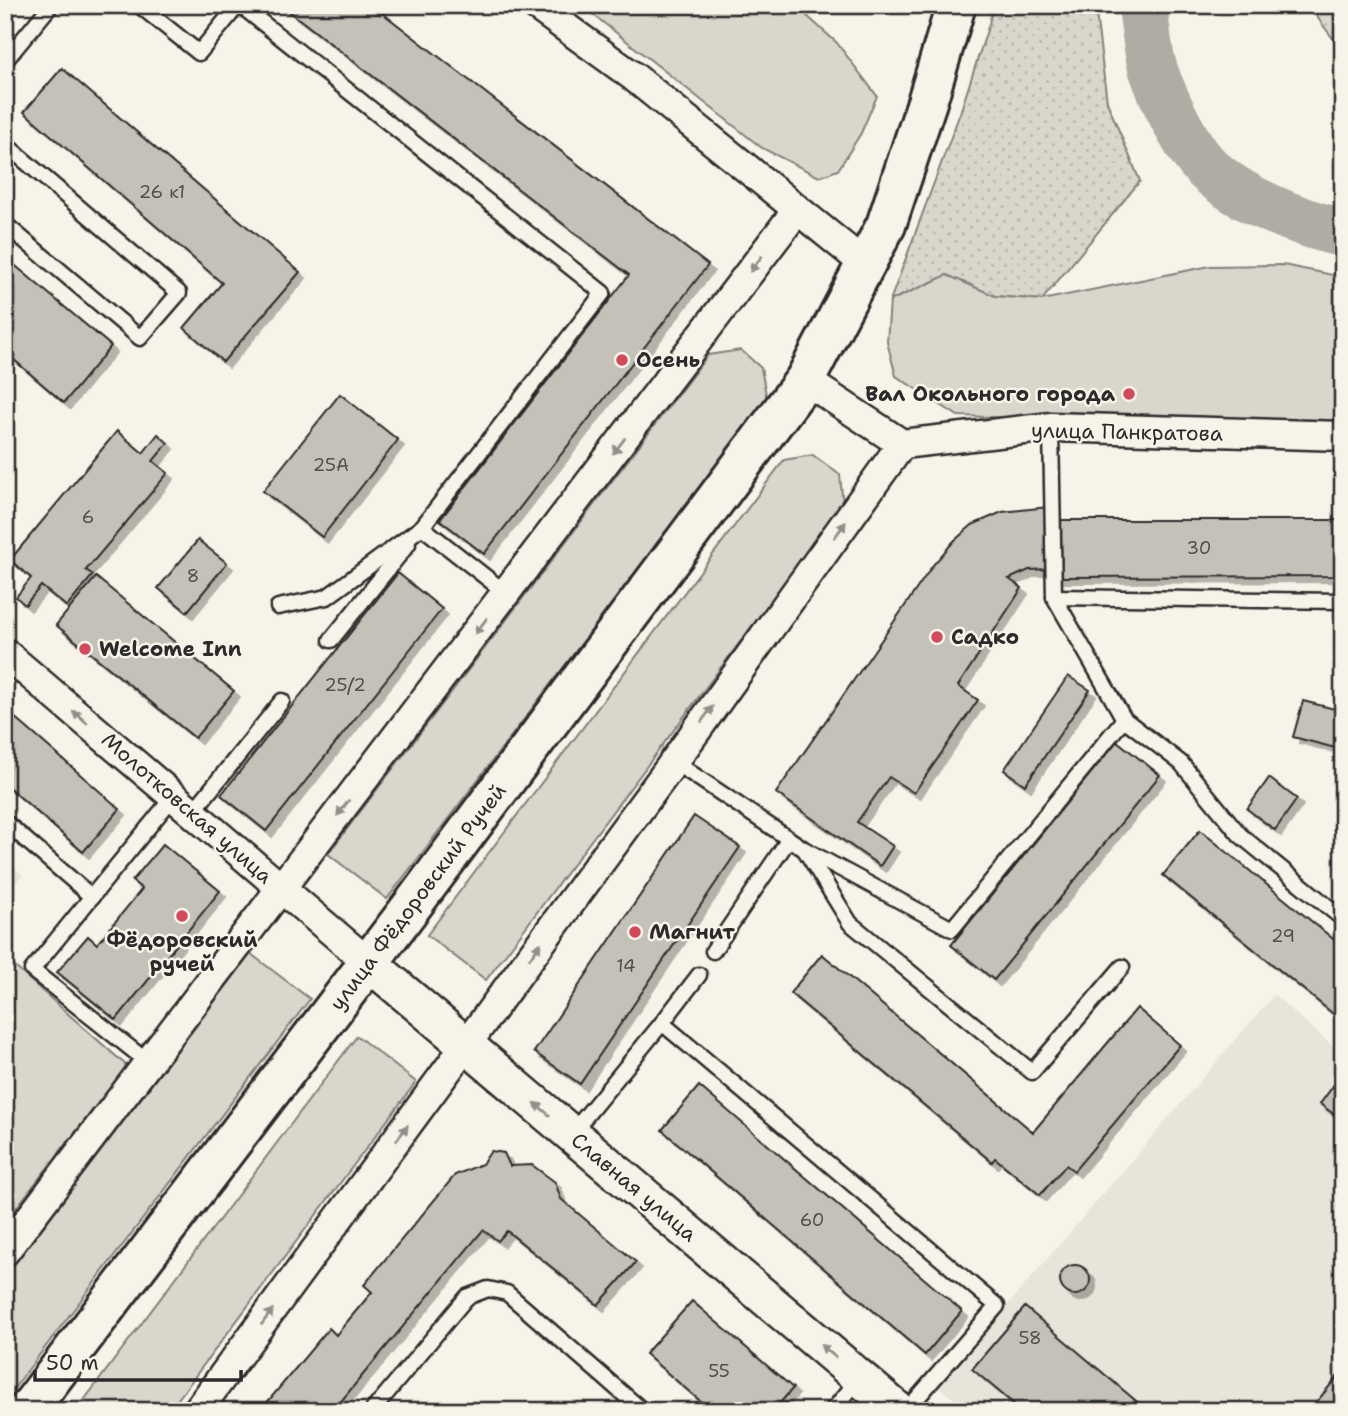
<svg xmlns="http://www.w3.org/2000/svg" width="1348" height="1416" viewBox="0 0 1348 1416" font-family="'Shantell Sans',sans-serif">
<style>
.built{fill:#e8e4da}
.grass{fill:url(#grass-dots);stroke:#82807c;stroke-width:2}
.green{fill:#dad6cc;stroke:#82807c;stroke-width:2}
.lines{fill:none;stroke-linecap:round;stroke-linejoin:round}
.river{stroke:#afaca4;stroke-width:49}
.building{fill:#c4c1b9;stroke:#2b2b2b;stroke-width:2;filter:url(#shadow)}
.service-casing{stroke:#2b2b2b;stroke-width:19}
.minor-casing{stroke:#2b2b2b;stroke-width:33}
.tertiary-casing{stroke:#2b2b2b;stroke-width:40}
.primary-casing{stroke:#2b2b2b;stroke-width:44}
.service{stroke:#f7f3e8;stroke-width:14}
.minor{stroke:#f7f3e8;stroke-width:28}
.tertiary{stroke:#f7f3e8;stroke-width:35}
.primary{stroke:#f7f3e8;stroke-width:38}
.oneway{fill:#918f8a}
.poi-dot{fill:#d1495b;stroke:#f7f3e8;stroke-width:2.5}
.labels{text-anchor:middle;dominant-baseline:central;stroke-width:5;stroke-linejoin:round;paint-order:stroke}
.number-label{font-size:18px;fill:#51504e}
.poi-label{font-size:21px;font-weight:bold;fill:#2b2b2b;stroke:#f7f3e8;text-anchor:start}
.street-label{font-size:21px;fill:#2b2b2b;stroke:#f7f3e8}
</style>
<defs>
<pattern id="grass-dots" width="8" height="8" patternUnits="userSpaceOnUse" patternTransform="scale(1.75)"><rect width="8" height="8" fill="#dad6cc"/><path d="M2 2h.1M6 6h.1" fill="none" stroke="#bbb8af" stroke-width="1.8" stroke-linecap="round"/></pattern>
<filter id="shadow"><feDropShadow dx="6" dy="6" stdDeviation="0" flood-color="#0004"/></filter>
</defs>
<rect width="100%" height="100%" fill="#f7f3e8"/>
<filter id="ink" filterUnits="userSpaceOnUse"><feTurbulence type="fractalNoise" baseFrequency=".0143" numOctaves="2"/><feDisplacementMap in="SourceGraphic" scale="14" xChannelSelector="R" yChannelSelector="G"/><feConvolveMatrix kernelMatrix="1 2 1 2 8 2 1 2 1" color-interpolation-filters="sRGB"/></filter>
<g filter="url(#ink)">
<g class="built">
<path d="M5,860L23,875L5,896Z"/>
<path d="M1274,995L1343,1055V1411H968L938,1386Z"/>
</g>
<g class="grass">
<path d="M993,5H1095L1107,102L1140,181L1042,300L995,296L947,275L890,301L960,113L989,24Z"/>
<path d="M1308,5H1343V52Z"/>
</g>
<g class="green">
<path d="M581,5H795L837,43L877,96L861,133L838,170L819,177L762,148Z"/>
<path d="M1283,265L1343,277V424L1283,425L958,416L896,376L887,342L890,301L947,275L995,296L1042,300L1210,266Z"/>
<path d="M741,350L761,368L767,400L387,899L328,854L708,355Z"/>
<path d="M813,455L840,475L843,505L486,980L427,935L784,460Z"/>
<path d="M251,954L310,999L5,1400V1277Z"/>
<path d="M5,958L127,1066L5,1222Z"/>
<path d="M357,1036L416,1082L169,1411H76Z"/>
</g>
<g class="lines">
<path class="river" d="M1142,5C1146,26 1147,49 1153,69C1163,98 1186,147 1207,168C1240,200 1299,223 1343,233"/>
</g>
<g class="building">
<path d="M281,5H372L708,265L484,554L440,520L629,275Z"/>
<path d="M62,68L300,272L223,362L184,328L222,283L24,112Z"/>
<path d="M5,257L111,346L64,403L5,352Z"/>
<path d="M340,394L398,440L322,537L263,491Z"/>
<path d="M117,431L143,453L158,434L168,443L153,461L168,473L86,570L93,575L67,607L41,586L25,605L16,597L31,578L10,560Z"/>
<path d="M1048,507L1049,569L1029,570L1009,579L1022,588L958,686L978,700L914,793L889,777L857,822L893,846L880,866L776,793L933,565L954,541L972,525L1002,512Z"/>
<path d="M1055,520H1343V576L1056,577Z"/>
<path d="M198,540L227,563L187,612L158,588Z"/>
<path d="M398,573L442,609L266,831L221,795Z"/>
<path d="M96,577L234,691L195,738L56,625Z"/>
<path d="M1068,676L1090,690L1025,785L1004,770Z"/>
<path d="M1303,701L1343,711V750L1293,737Z"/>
<path d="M5,709L120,809L83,852L5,784Z"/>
<path d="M1117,741L1160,775L994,980L951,945Z"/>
<path d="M1269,778L1297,799L1275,830L1247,809Z"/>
<path d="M694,816L740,847L580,1084L534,1052Z"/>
<path d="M1200,830L1343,947V1022L1163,875Z"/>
<path d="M163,844L220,891L116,1020L57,972L88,936L97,944L142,889L132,881Z"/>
<path d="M822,954L1033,1132L1137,1008L1180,1045L1074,1171L1066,1165L1040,1195L995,1158L992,1162L790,993Z"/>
<path d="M1336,1082L1343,1087V1121L1320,1104Z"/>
<path d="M699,1086L962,1311L925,1355L662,1130Z"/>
<path d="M491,1151L504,1153L510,1166L532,1165L555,1182L561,1199L636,1262L598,1305L507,1231L498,1241L483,1230L333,1411H260L329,1328L336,1335L372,1292L364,1285L455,1175L482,1164Z"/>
<circle cx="1075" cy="1280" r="15"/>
<path d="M692,1301L793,1388L773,1411H712L645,1354Z"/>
<path d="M1025,1307L1148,1411H1022L972,1369Z"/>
<path d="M1342,1371L1343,1411H1309Z"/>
</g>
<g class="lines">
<defs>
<g id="service">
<path d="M139,5L199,53L238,5"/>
<path d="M240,5L603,293L422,527L506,593"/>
<path d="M5,61L51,5"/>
<path d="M5,144L179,293L140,338L5,224"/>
<path d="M1051,427L1054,597L1124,719"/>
<path d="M1054,597L1343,601"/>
<path d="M278,607L327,597L422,527"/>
<path d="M331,640L408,544"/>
<path d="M673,761L804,849L952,929L1124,719L1181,763L1240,835L1343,919"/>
<path d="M192,813L282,701"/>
<path d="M5,822L92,897"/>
<path d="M805,850L850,923L1032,1072L1122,967"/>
<path d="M713,951L789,839"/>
<path d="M662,1023L699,975"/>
<path d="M149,1063L32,970L173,797"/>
<path d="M572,1133L662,1023L997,1306L906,1411"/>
<path d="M206,1399L221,1411"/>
<path d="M372,1411L467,1297L488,1289L507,1293L643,1411"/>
<path d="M832,1411L859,1379"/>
</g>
<g id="minor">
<path d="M535,5L634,77L866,265"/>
<path d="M805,380L902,444L1051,427L1343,436"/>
<path d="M5,653L369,963"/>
<path d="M5,1251L797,210"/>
<path d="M197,1411L668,770L902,444"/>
</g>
<path id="tertiary" d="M369,963L899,1411"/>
<path id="primary" d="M27,1411L408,911L805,380L886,225L927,102L956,5"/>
</defs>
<use href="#service" class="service-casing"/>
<use href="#minor" class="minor-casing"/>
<use href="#tertiary" class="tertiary-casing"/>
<use href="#primary" class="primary-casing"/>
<use href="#service" class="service"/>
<use href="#minor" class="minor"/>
<use href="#tertiary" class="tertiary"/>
<use href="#primary" class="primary"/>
</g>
<defs><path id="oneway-solid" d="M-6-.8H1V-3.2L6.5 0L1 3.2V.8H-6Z" transform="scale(1.75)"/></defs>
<g class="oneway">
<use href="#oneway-solid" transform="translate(756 264) rotate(127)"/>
<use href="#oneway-solid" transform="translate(619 446) rotate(127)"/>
<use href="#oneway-solid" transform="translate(840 530) rotate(-54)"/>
<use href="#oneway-solid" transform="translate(481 626) rotate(127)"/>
<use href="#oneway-solid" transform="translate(707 714) rotate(-54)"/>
<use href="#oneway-solid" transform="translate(80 717) rotate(-140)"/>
<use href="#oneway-solid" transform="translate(343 808) rotate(127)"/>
<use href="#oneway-solid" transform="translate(535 951) rotate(-54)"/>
<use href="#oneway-solid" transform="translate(542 1109) rotate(-140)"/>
<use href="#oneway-solid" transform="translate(402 1133) rotate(-54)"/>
<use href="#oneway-solid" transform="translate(267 1317) rotate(-54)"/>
<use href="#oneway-solid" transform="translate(828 1351) rotate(-140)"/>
</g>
</g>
<g class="poi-dot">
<circle cx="622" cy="360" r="7"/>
<circle cx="1129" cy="394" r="7"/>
<circle cx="937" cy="637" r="7"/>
<circle cx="85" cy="649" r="7"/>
<circle cx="182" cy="916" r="7"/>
<circle cx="635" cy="932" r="7"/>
</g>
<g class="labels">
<g class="number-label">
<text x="162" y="192">26 к1</text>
<text x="331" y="465">25А</text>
<text x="88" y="517">6</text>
<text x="1199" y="548">30</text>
<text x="193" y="576">8</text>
<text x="345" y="685">25/2</text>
<text x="1283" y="936">29</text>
<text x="626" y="966">14</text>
<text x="812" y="1220">60</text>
<text x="1030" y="1338">58</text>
<text x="719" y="1371">55</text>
</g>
<g class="poi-label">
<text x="636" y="360">Осень</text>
<text x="1115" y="394" text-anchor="end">Вал Окольного города</text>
<text x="951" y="637">Садко</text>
<text x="99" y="649">Welcome Inn</text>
<text x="649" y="932">Магнит</text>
<text x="182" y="940" text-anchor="middle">Фёдоровский<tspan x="182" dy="24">ручей</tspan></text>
</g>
<g class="street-label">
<text transform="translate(1127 432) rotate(1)">улица Панкратова</text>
<text transform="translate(187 808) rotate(41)">Молотковская улица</text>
<text transform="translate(418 897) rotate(-53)">улица Фёдоровский Ручей</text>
<text transform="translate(634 1187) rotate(40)">Славная улица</text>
</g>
</g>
<rect width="1348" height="1416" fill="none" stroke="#f7f3e8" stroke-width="28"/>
<rect x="14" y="14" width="1320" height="1388" fill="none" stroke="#2b2b2b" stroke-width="2.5" filter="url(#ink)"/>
<path d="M35 1370v10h206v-10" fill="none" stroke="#2b2b2b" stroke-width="3.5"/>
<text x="46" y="1370" font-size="21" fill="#2b2b2b" stroke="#f7f3e8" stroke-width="5" paint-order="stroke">50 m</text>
</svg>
